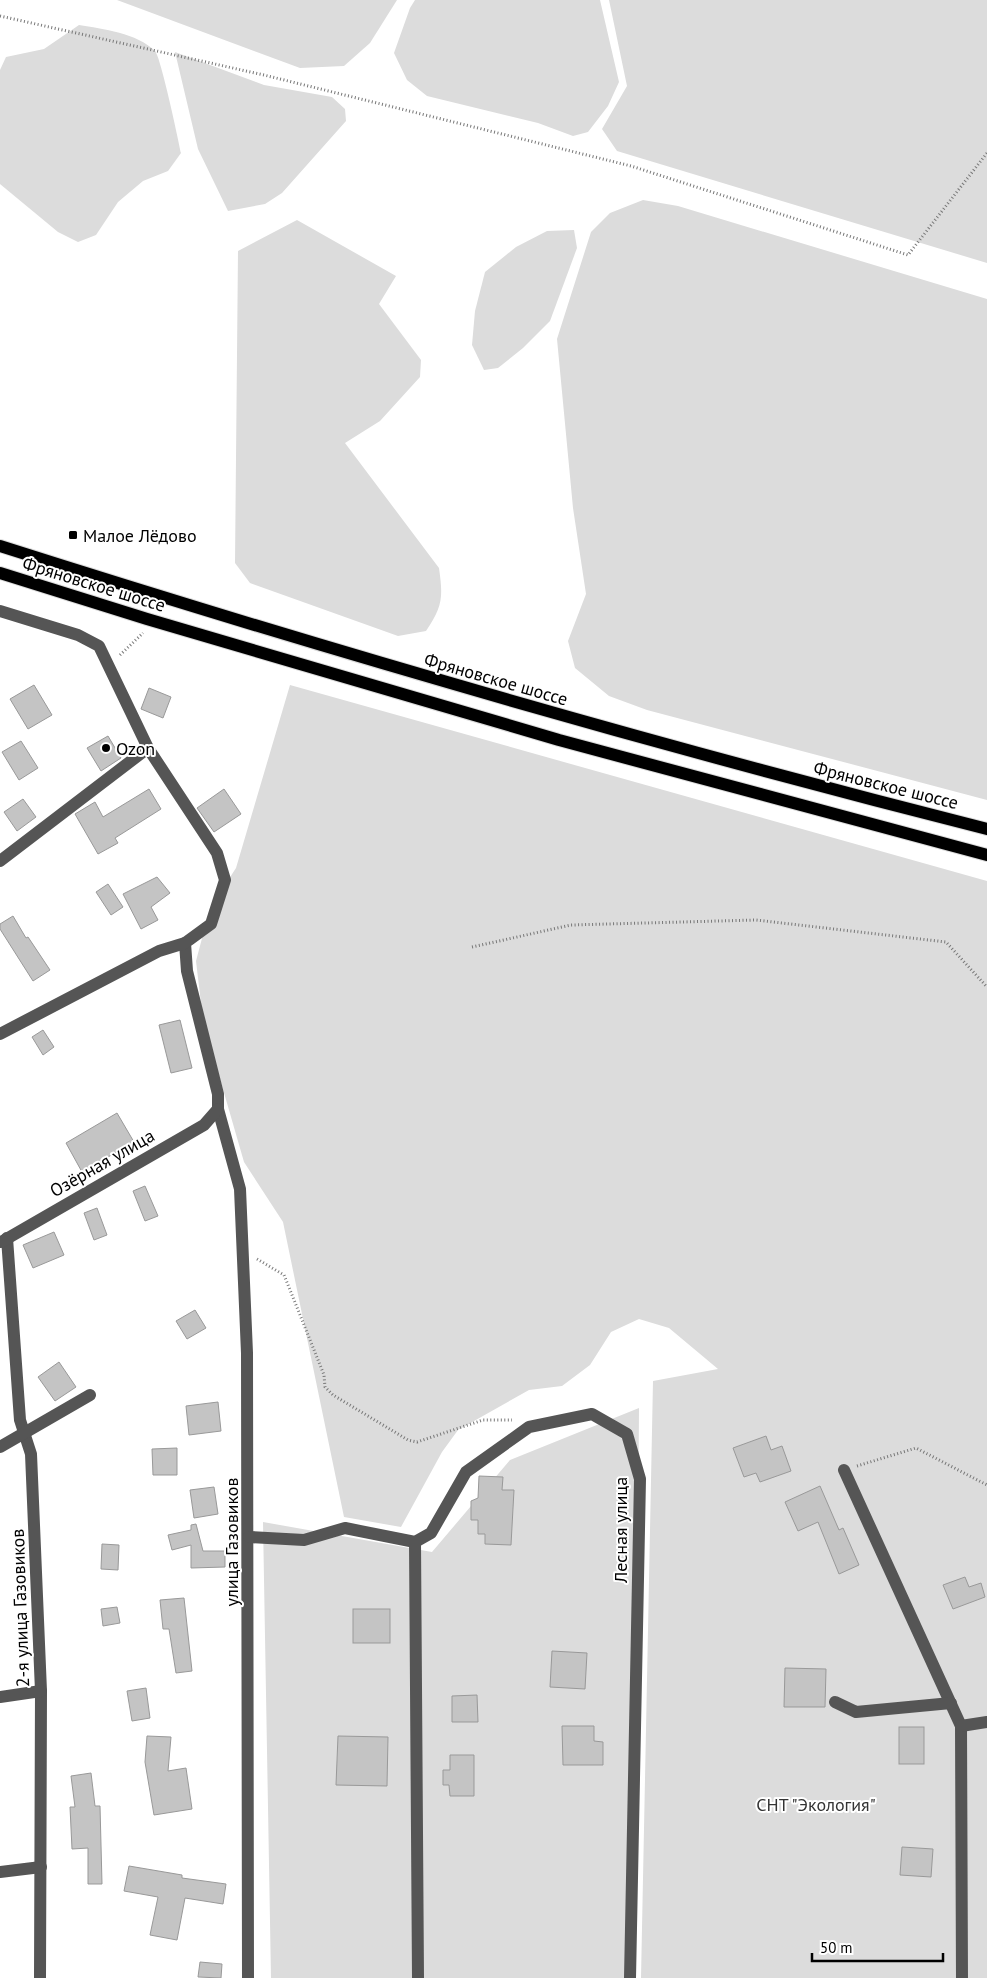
<svg xmlns="http://www.w3.org/2000/svg" width="987" height="1978" viewBox="0 0 987 1978" font-family="'PT Sans',sans-serif">
<style>
.green{fill:#dcdcdc}
.building{fill:#c4c4c4;stroke:#999}
.lines{fill:none;stroke-linecap:round;stroke-linejoin:round}
.major-casing{stroke:#dbdbdb;stroke-width:14}
.path{stroke:#777;stroke-width:3;stroke-dasharray:1 2.5;stroke-linecap:butt}
.minor{stroke:#555;stroke-width:12}
.major{stroke:#000;stroke-width:12}
.poi-dot{fill:#000;stroke:#fff;stroke-width:2}
.labels{text-anchor:middle;dominant-baseline:central;stroke-width:4;stroke-linejoin:round;paint-order:stroke}
.poi-label{font-size:18px;fill:#000;stroke:#fff;text-anchor:start}
.street-label{font-size:18px;fill:#000;stroke:#fff}
.park-label{font-size:18px;fill:#333;stroke:#fff}
</style>
<rect width="100%" height="100%" fill="#fff"/>
<g class="green">
<path d="M117,0H397L370,43L344,66L300,68Z"/>
<path d="M415,0H600L619,82L608,106L588,132L573,136L538,123L427,96L407,80L394,53L410,8Z"/>
<path d="M609,0H987V263L617,151L602,129L627,86Z"/>
<path d="M79,25C103,29 137,33 155,51C161,58 178,138 181,153L168,171L143,181L118,202L96,235L78,242L58,232L0,184V70L6,57L44,49Z"/>
<path d="M175,52L264,85L332,97L345,109L346,121L282,193L265,204L228,211L198,149Z"/>
<path d="M643,200L678,206L987,299V800L647,710L609,696L575,668L568,641L586,594L573,508L557,339L591,232L610,213Z"/>
<path d="M297,220L396,276L379,304L421,360L420,377L380,421L345,443L439,568C443,597 443,606 426,631L398,636L250,583L235,563L238,251Z"/>
<path d="M574,230L577,248L550,321L523,348L498,368L484,370L472,345L475,311L485,272L516,247L547,231Z"/>
<path d="M290,685L987,881V1978H641L653,1381L718,1369L669,1328L639,1319L611,1332L590,1365L562,1386L529,1390L458,1430L442,1452L401,1527L344,1517L283,1222L244,1162L203,1020L196,961L210,908L236,868Z"/>
<path d="M639,1408L635,1978H271L263,1522L432,1552L510,1460Z"/>
</g>
<g class="building">
<path d="M34,685L52,715L28,729L10,699Z"/>
<path d="M149,688L171,697L163,718L141,709Z"/>
<path d="M108,736L121,758L101,771L87,748Z"/>
<path d="M21,741L38,768L19,780L2,752Z"/>
<path d="M149,789L161,809L115,838L118,843L98,854L75,814L95,802L103,817Z"/>
<path d="M224,789L241,814L214,832L197,808Z"/>
<path d="M23,799L36,817L17,831L4,812Z"/>
<path d="M157,877L170,893L151,907L158,920L141,929L123,894Z"/>
<path d="M108,884L123,907L111,915L96,892Z"/>
<path d="M13,916L26,938L28,937L50,970L33,981L0,929V924Z"/>
<path d="M180,1020L192,1068L171,1073L159,1025Z"/>
<path d="M43,1030L54,1047L43,1055L32,1037Z"/>
<path d="M117,1113L134,1142L82,1172L66,1143Z"/>
<path d="M145,1186L158,1216L145,1221L133,1191Z"/>
<path d="M97,1208L107,1235L94,1240L84,1213Z"/>
<path d="M54,1232L64,1255L33,1268L23,1245Z"/>
<path d="M195,1310L206,1328L187,1339L176,1321Z"/>
<path d="M59,1362L76,1387L55,1401L38,1377Z"/>
<path d="M218,1402L221,1431L189,1435L186,1406Z"/>
<path d="M766,1436L771,1450L782,1446L791,1471L760,1482L756,1473L744,1477L733,1448Z"/>
<path d="M177,1448V1475H153L152,1449Z"/>
<path d="M479,1476L503,1477L502,1490H514L511,1545L485,1544V1534H478V1520H471V1501L478,1498Z"/>
<path d="M820,1486L839,1530L843,1528L859,1565L839,1574L818,1522L798,1531L785,1502Z"/>
<path d="M214,1487L218,1514L194,1518L190,1490Z"/>
<path d="M196,1524L203,1551H225V1567L191,1568V1545L172,1550L168,1535L191,1530V1525Z"/>
<path d="M102,1544L119,1545L118,1570L101,1569Z"/>
<path d="M965,1577L969,1587L981,1583L985,1597L953,1609L943,1585Z"/>
<path d="M184,1598L192,1671L176,1673L169,1629H163L160,1600Z"/>
<path d="M117,1607L120,1623L103,1626L101,1609Z"/>
<rect x="353" y="1609" width="37" height="34"/>
<path d="M552,1651L587,1653L585,1689L550,1687Z"/>
<path d="M785,1668L826,1669L825,1707H784Z"/>
<path d="M146,1688L150,1718L132,1721L127,1691Z"/>
<path d="M477,1695L478,1722H452V1696Z"/>
<path d="M562,1726H594V1741L603,1742V1765H563Z"/>
<rect x="899" y="1727" width="25" height="37"/>
<path d="M147,1736L171,1737L168,1771L186,1768L192,1809L154,1815L145,1762Z"/>
<path d="M338,1736L388,1737L387,1786L336,1785Z"/>
<path d="M450,1755H474V1796H450L449,1785H443V1770H450Z"/>
<path d="M91,1773L95,1806H100L102,1884H88V1848L72,1849L70,1807H75L71,1776Z"/>
<path d="M902,1847L933,1849L931,1877L900,1875Z"/>
<path d="M129,1866L182,1875V1878L226,1884L223,1904L185,1898L177,1940L150,1935L158,1897L124,1891Z"/>
<path d="M200,1962L222,1964L221,1978L198,1977Z"/>
</g>
<g class="lines">
<defs>
<g id="major">
<path d="M0,546C327,650 655,745 987,829"/>
<path d="M0,573L147,619L559,740L987,855"/>
</g>
</defs>
<use href="#major" class="major-casing"/>
<g class="path">
<path d="M0,16L264,75L631,166L908,255L987,153"/>
<path d="M120,655L143,633"/>
<path d="M472,947L571,925L756,920L946,942L987,987"/>
<path d="M257,1259L284,1275L324,1375L325,1387L333,1395L408,1440L417,1442L483,1420H512"/>
<path d="M857,1466L916,1448L987,1485"/>
</g>
<g class="minor">
<path d="M0,611L78,635L99,646L148,748L217,853L225,880L211,924L185,943L187,971L218,1094V1109L240,1189L247,1353L248,1978"/>
<path d="M0,861L148,748"/>
<path d="M0,1034L159,951L185,943"/>
<path d="M7,1238L20,1420L31,1454L41,1691L40,1978"/>
<path d="M1,1242L204,1125L218,1109"/>
<path d="M0,1447L90,1395"/>
<path d="M844,1470L961,1726L962,1978"/>
<path d="M249,1537L304,1540L345,1528L415,1542L431,1533L466,1472L529,1427L592,1414L627,1434L640,1479L630,1978"/>
<path d="M415,1542L418,1978"/>
<path d="M0,1697L41,1691"/>
<path d="M835,1702L856,1712L951,1703"/>
<path d="M961,1726L987,1722"/>
<path d="M0,1872L41,1867"/>
</g>
<use href="#major" class="major"/>
</g>
<g class="poi-dot">
<rect x="68" y="530" width="10" height="10" rx="2.5"/>
<circle cx="106" cy="748" r="5"/>
</g>
<g class="labels">
<g class="poi-label">
<text x="83" y="535">Малое Лёдово</text>
<text x="116" y="748">Ozon</text>
</g>
<g class="street-label">
<text transform="translate(94 584) rotate(17)">Фряновское шоссе</text>
<text transform="translate(496 679) rotate(16)">Фряновское шоссе</text>
<text transform="translate(886 785) rotate(14)">Фряновское шоссе</text>
<text transform="translate(102 1163) rotate(-30)">Озёрная улица</text>
<text transform="translate(620 1530) rotate(-90)">Лесная улица</text>
<text transform="translate(231 1542) rotate(-90)">улица Газовиков</text>
<text transform="translate(20 1608) rotate(-92)">2-я улица Газовиков</text>
</g>
<g class="park-label">
<text x="816" y="1804">СНТ "Экология"</text>
</g>
</g>
<path d="M812 1953v8h131v-8" fill="none" stroke="#000000" stroke-width="2.5"/>
<text x="820" y="1953" font-size="15" fill="#000000" stroke="#ffffff" stroke-width="4" paint-order="stroke">50 m</text>
</svg>
